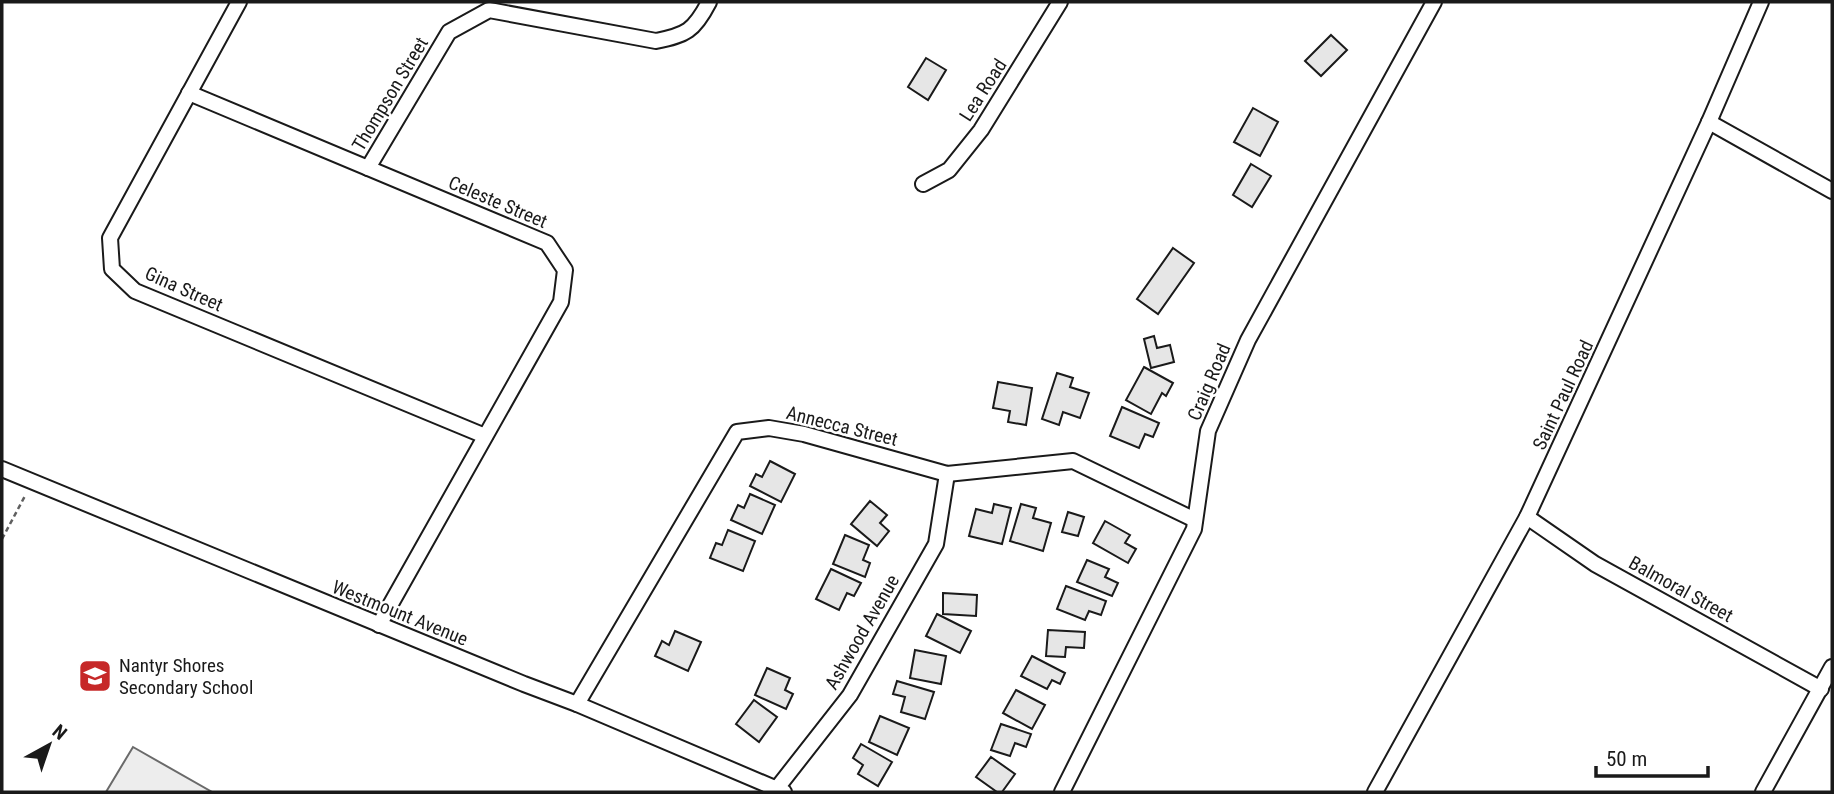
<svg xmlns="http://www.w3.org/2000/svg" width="1834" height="794" viewBox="0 0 1834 794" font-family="'Roboto Condensed',sans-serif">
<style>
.built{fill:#ededed;stroke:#6a6a6a;stroke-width:2}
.building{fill:#e6e6e6;stroke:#1a1a1a;stroke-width:2}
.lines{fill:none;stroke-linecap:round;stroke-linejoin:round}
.minor-casing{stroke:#1a1a1a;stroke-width:18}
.path{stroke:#5f5f5f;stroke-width:2.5;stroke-dasharray:5 3.5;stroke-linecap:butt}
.minor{stroke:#fff;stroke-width:14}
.labels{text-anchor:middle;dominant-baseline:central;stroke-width:5;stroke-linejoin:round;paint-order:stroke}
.street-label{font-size:19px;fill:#1a1a1a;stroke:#fff}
.poi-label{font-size:19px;fill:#1a1a1a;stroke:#fff;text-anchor:start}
</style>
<rect width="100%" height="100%" fill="#fff"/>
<path class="built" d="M133,747L212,792H106Z"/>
<g class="building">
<path d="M1331,35L1347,50L1321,76L1305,61Z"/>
<path d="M926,58L946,70L928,100L908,87Z"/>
<path d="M1253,108L1278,122L1260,156L1234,142Z"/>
<path d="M1251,164L1271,176L1252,207L1233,195Z"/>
<path d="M1173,248L1194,263L1158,314L1137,299Z"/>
<path d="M1154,336L1157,348L1170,345L1174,362L1151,368L1144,339Z"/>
<path d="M1144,367L1173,383L1166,396L1162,393L1151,414L1126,400Z"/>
<path d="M1057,373L1073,378L1070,387L1089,393L1080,418L1063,412L1059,425L1042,419Z"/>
<path d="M998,382L1032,388L1026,425L1008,422L1010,411L993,408Z"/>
<path d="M1122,407L1159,423L1153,437L1145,434L1139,448L1110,436Z"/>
<path d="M770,461L795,474L781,502L750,486L756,474L762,477Z"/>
<path d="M750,494L775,505L762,534L731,520L738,505L744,508Z"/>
<path d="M870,501L887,515L880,523L889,531L877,546L851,524Z"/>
<path d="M994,504L1011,508L1002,544L969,536L976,509L992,513Z"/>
<path d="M1021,504L1036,508L1033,518L1051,523L1043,551L1010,541Z"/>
<path d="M1068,512L1084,517L1078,536L1062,532Z"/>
<path d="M1105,521L1130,535L1125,543L1136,549L1128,563L1093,543Z"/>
<path d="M728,530L755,541L743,571L710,558L716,543L722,545Z"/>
<path d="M845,535L869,545L863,560L870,563L865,577L833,564Z"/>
<path d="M1087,560L1109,569L1105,577L1118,583L1112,596L1077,582Z"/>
<path d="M831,569L861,583L854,596L847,593L839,610L816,599Z"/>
<path d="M1066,586L1106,601L1101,615L1089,611L1085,620L1057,609Z"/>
<path d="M943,593L977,595L976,616L943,614Z"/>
<path d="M937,614L971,631L960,653L926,636Z"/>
<path d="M1048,630L1085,632L1084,648L1066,647L1065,657L1046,656Z"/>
<path d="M675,631L701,642L688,671L655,656L662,641L669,645Z"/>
<path d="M915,650L946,656L941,684L910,678Z"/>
<path d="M1032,656L1065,673L1060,684L1052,680L1047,689L1021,676Z"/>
<path d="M767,668L790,678L785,690L793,694L786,709L755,695Z"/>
<path d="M897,681L934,692L925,719L901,712L905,697L893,694Z"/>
<path d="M1016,690L1045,705L1032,729L1003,713Z"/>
<path d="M754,700L777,717L759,742L736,724Z"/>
<path d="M880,716L909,728L897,755L869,742Z"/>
<path d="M1001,724L1031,734L1026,747L1015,743L1010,756L991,750Z"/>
<path d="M861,744L892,762L878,786L858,774L863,765L853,758Z"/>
<path d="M991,757L1015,774L1002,792H997L976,777Z"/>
</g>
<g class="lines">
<defs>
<g id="minor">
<path d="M239,2L110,238L112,269L135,291L485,436"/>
<path d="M189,93L547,243L565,270L561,302L379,625"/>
<path d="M1709,122L1832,191"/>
<path d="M368,168L449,32L489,10L656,41C686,35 694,31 709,2"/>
<path d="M923,184L949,170L981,130L1060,2"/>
<path d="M2,469L524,684L577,704L784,792"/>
<path d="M1527,517L1595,564L1821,689"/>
<path d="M577,704L737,432L769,428L804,434L947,474L1073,461L1195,520"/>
<path d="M774,792L850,695L936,544L947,474"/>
<path d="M1062,792L1194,529L1208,431L1248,340L1434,2"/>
<path d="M1375,792L1527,517L1709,122L1761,2"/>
<path d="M1763,792L1832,667"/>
</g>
</defs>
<use href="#minor" class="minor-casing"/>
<path class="path" d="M2,539L26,494"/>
<use href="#minor" class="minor"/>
</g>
<defs>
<symbol id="school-square" viewBox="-11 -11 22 22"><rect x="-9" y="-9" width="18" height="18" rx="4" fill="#c62828" stroke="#fff"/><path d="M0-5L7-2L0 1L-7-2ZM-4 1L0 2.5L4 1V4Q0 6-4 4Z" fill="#fff"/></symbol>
</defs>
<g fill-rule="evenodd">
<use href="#school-square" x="76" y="657" width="38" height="38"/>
</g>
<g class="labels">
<g class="street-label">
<text transform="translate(983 90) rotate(-57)">Lea Road</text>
<text transform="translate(390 94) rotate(-59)">Thompson Street</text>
<text transform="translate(498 202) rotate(23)">Celeste Street</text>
<text transform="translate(184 289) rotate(24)">Gina Street</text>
<text transform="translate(1209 382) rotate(-67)">Craig Road</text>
<text transform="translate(1563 395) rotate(-65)">Saint Paul Road</text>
<text transform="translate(842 426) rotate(14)">Annecca Street</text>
<text transform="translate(1681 589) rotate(29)">Balmoral Street</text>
<text transform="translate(400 613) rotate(22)">Westmount Avenue</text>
<text transform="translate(862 632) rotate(-60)">Ashwood Avenue</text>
</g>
<g class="poi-label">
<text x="119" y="665">Nantyr Shores<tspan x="119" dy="22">Secondary School</tspan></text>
</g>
</g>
<rect width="1834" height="794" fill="none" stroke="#1a1a1a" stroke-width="7"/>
<g transform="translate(49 745) rotate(40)" stroke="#ffffff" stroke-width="5" paint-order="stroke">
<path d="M0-5L12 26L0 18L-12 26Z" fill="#1a1a1a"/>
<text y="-10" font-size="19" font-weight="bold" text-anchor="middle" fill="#1a1a1a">N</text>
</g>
<path d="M1596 766v10h112v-10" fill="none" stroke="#1a1a1a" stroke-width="3.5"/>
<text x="1606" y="766" font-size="21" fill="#1a1a1a" stroke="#ffffff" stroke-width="5" paint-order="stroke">50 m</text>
</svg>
